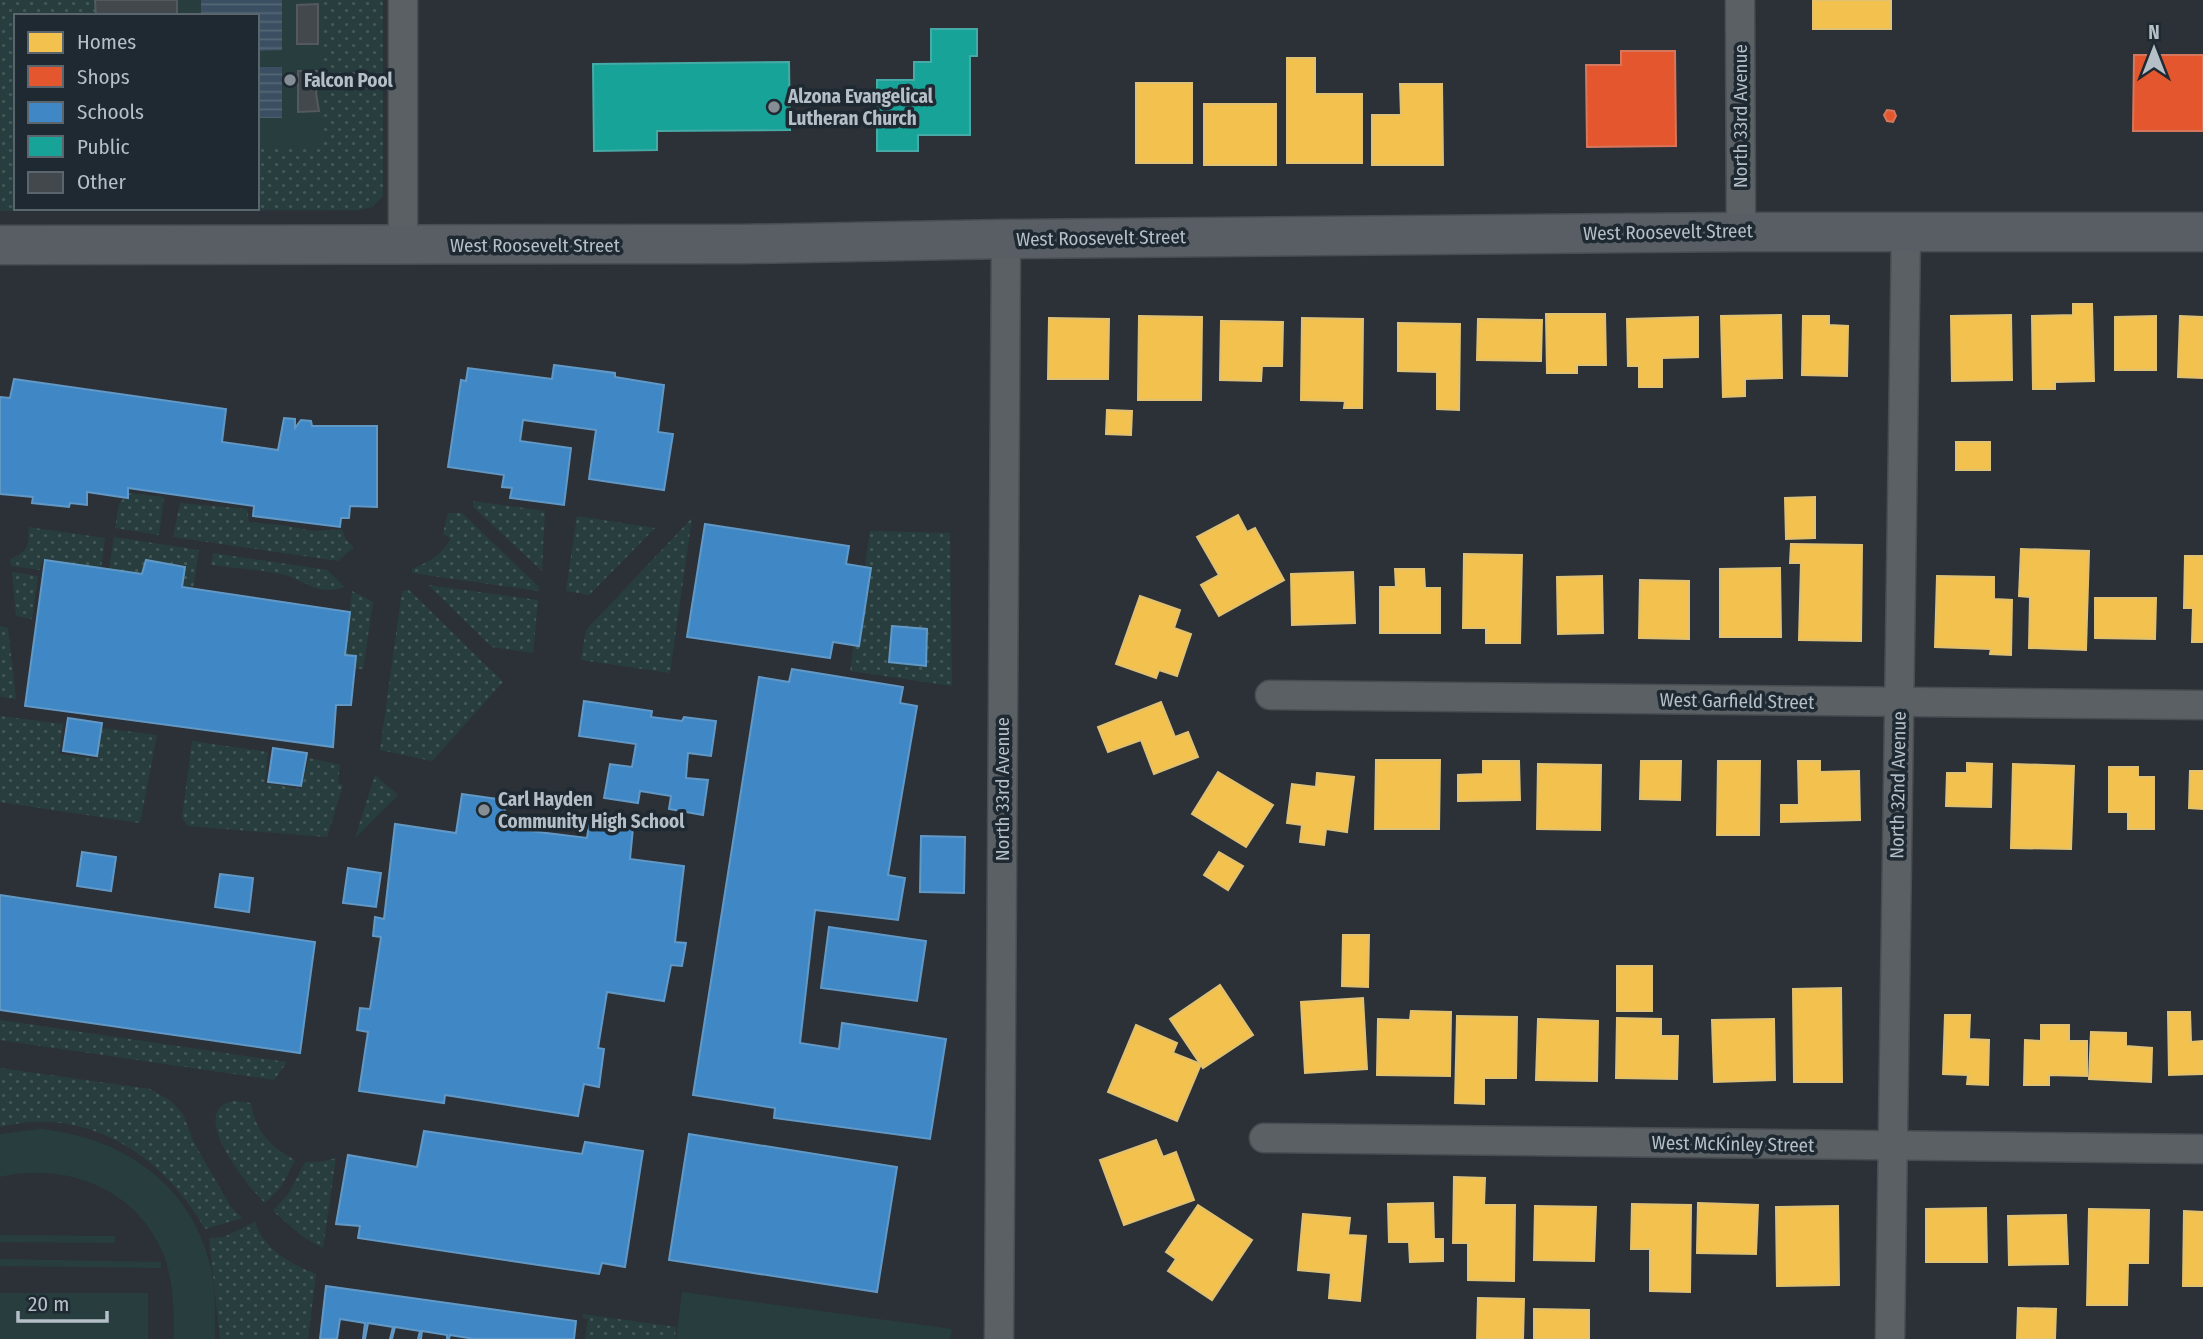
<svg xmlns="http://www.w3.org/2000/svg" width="2203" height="1339" viewBox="0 0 2203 1339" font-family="'Fira Sans Condensed',sans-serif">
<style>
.green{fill:url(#green-dots);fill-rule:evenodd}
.pitch{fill:#283e3e}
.water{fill:url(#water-rules)}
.homes{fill:#f2c14e;stroke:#e0c073;stroke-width:2}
.shops{fill:#e4572e;stroke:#d6765c;stroke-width:2}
.schools{fill:#3f88c5;stroke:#6298c6;stroke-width:2}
.public{fill:#17a398;stroke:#46aba6;stroke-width:2}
.building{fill:#43484d;stroke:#53595f;stroke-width:2}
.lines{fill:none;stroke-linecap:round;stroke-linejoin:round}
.street-casing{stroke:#484d52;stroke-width:31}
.secondary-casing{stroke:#484d52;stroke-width:41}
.street{stroke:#5b6065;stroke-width:28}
.secondary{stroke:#595e64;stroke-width:38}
.poi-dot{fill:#858d95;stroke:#1e2932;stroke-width:2.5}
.labels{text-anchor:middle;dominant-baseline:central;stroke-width:7;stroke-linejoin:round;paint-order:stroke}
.poi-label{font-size:19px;font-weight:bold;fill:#b5bfc8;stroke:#1e2932;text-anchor:start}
.street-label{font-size:19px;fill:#b5bfc8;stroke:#1e2932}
</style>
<defs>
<pattern id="green-dots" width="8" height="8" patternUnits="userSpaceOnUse" patternTransform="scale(1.75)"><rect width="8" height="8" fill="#283e3e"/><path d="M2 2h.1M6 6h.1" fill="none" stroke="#455858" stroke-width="1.8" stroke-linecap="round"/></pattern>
<pattern id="water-rules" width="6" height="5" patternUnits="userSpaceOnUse" patternTransform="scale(1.75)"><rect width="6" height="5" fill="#3a4f61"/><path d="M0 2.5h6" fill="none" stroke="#546776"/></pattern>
</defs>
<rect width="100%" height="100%" fill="#2b3137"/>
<g class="green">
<path d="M0,0H383V196L372,207L359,210L0,211ZM16,16H257V208H16Z"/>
<path d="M128,493L164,497L159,535L115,528L119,504Z"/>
<path d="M473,501L545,511L542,571L473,507Z"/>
<path d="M180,503L247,509L249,522L282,525L313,531L342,529L346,540L354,547L338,561L173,537Z"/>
<path d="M448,513H462L539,587V591L412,573V569C429,562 441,555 451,539L443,534Z"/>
<path d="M577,516L655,528L589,595L566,591Z"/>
<path d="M692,518L670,673L581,660L586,630Z"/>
<path d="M28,527L105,538L101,568L42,560L40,570L11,566L10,559C28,552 30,545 28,527Z"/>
<path d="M870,531L950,533L952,686L850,671Z"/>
<path d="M114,537L199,550L193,589L182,587L185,567L146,561L142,574L109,569Z"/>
<path d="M213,553L327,570L345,587C318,595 312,585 288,576C270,570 231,568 211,565Z"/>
<path d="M12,572L38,576L32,619L16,616Z"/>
<path d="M428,585L538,600L533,653L492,647Z"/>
<path d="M409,590L503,682L432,761L380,750L402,591Z"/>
<path d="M352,591L373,602L363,669H355V656L345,655Z"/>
<path d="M0,626L8,628L16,699L0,697Z"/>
<path d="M0,716L63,724L59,754L97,759L102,728L157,735L140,823L0,802Z"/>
<path d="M192,741L268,752L265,783L301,789L309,758L340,765L338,783L343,785L327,837L188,826L182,818Z"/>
<path d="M375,775L398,795L355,838Z"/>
<path d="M0,1020L287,1062L274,1080L0,1040Z"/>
<path d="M0,1068L150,1089L171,1101L183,1114L194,1143L231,1207L242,1218L205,1229C164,1156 87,1105 0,1127Z"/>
<path d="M233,1101L251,1103C255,1132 271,1147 295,1160L281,1187L265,1203C249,1187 185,1111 233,1101Z"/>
<path d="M336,1158L323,1248L303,1237L273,1211L289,1193L305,1162H320Z"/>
<path d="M255,1222C263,1249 291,1264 316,1274L308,1339H220L209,1238L224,1237Z"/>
<path d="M582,1314L676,1327L675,1339H585L588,1319L583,1318Z"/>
</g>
<g class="pitch">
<path d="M95,0H322V145L257,146V16H96Z"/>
<path d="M40,1129C121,1137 189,1182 210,1264C216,1288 215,1314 215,1339H174C174,1310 174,1281 163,1253C136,1188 65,1162 0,1177V1134Z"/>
<path d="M0,1235L115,1236V1243L0,1242Z"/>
<path d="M0,1259L161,1262V1268L0,1266Z"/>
<path d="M682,1292L952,1329L950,1339H676Z"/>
<rect x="0" y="1293" width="148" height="46"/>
</g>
<g class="water">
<path d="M201,0H282V50L257,51V16H201Z"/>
<rect x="257" y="67" width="25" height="51"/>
</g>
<g class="homes">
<rect x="1813" y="0" width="78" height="29"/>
<path d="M1287,58H1315V94H1362V163H1287Z"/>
<rect x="1136" y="83" width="56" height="80"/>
<path d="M1400,84H1442L1443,165H1372V115H1401Z"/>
<rect x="1204" y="104" width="72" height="61"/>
<path d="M2073,304H2092L2094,381L2055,382V389H2033L2032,316L2073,315Z"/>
<path d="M1546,314H1605L1606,365H1577V373H1547Z"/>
<path d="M1781,315L1782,378L1745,379V396L1723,397L1721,316Z"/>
<path d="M2011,315L2012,380L1952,381L1951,316Z"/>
<path d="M1139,316L1202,317L1201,400H1138Z"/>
<path d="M1803,316H1829V325L1848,326L1847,376L1802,375Z"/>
<path d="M2156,316V370H2115V317Z"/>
<path d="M2180,316L2203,317V378L2178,377Z"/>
<path d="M1698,317V357L1662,358V387H1639V366H1628L1627,319Z"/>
<path d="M1049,318L1109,319L1108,379H1048Z"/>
<path d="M1302,318L1363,319L1362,408H1344L1345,401L1301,400Z"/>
<path d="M1478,319L1542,320L1541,361L1477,360Z"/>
<path d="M1221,321L1283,322L1282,366H1262L1261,381L1220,380Z"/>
<path d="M1398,323L1460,324L1459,410L1437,409V372L1398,371Z"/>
<path d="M1107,410L1132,411L1131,435L1106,434Z"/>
<rect x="1956" y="442" width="34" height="28"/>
<path d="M1815,497V538L1786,539L1785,498Z"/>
<path d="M1238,515L1247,532L1255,528L1284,580L1219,616L1201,585L1219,575L1197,537Z"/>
<path d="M1791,544L1862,545L1861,641L1799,640L1801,563H1790Z"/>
<path d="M2021,549L2089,551L2086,650L2029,648L2030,597L2019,596Z"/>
<path d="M1464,554L1522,555L1520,643H1486V628H1463Z"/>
<path d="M2185,556H2203V642H2192L2193,608H2184Z"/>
<path d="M1780,568L1781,637H1720V569Z"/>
<path d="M1395,569H1424L1425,588H1440V633H1380V587H1396Z"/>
<path d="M1353,572L1355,623L1292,625L1291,574Z"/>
<path d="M1602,576L1603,633L1558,634L1557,577Z"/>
<path d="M1937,576L1994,577V599L2012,600L2011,655L1990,654L1991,649L1935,647Z"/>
<path d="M1640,580L1689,581V639L1639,638Z"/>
<path d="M1140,596L1180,610L1174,628L1191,634L1177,676L1159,670L1156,678L1116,664Z"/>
<path d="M2095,598H2156L2155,639L2095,638Z"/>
<path d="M1161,702L1175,737L1188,732L1198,757L1154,774L1141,740L1108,752L1098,727Z"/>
<path d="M1376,760H1440L1439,829H1375Z"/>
<path d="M1483,761H1519L1520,800L1458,801V775L1483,774Z"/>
<path d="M1641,761H1681L1680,800L1640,799Z"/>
<path d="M1718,761H1760L1759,835H1717Z"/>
<path d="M1798,761H1820V772L1859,771L1860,820L1781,822V805H1799Z"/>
<path d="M1967,763L1992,764L1991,807L1946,806L1947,773H1967Z"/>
<path d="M1538,764L1601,765L1600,830L1537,829Z"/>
<path d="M2013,764L2074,766L2071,849L2011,848Z"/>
<path d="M2109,767H2138V777H2154V829H2128V812H2109Z"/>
<path d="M2190,771H2203V809L2189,808Z"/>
<path d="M1218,772L1273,805L1246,847L1192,814Z"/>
<path d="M1317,773L1354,777L1347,832L1326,829L1324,845L1300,842L1302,825L1287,823L1292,784L1316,787Z"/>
<path d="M1219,852L1243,866L1228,890L1204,875Z"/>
<path d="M1343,935H1369L1368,987L1342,986Z"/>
<rect x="1617" y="966" width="35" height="45"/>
<path d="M1220,985L1253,1035L1203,1068L1170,1019Z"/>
<path d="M1841,988L1842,1082H1794L1793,989Z"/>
<path d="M1363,998L1367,1069L1305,1073L1301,1002Z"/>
<path d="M1411,1011L1451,1012L1450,1076L1377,1075L1378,1019L1410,1020Z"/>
<path d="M2168,1012H2190L2191,1042L2203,1041V1074L2169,1075Z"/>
<path d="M1945,1015H1970L1969,1039L1989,1040L1988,1085L1967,1084L1968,1075L1943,1074Z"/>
<path d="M1457,1016L1517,1017L1516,1078H1484V1104L1455,1103Z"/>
<path d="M1617,1018L1661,1019V1036H1678L1677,1079L1616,1078Z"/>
<path d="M1538,1019L1598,1021L1597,1081L1536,1080Z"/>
<path d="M1774,1019L1775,1080L1714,1082L1712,1020Z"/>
<path d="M1136,1025L1177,1043L1173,1053L1201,1064L1177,1121L1108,1092Z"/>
<path d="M2041,1025H2069V1041H2087V1076L2049,1075V1085H2024L2025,1040L2041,1041Z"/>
<path d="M2091,1032L2126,1033V1046L2152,1048L2151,1082L2089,1079Z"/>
<path d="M1156,1140L1163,1157L1176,1152L1194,1200L1124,1225L1100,1160Z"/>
<path d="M1454,1177L1485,1178L1484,1205H1515L1514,1281L1468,1280V1243H1453Z"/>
<path d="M1433,1203L1434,1239H1443V1261L1410,1262L1409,1242H1389L1388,1204Z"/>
<path d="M1698,1203L1758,1205L1756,1254L1697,1253Z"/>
<path d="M1632,1204L1691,1205L1690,1292L1650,1291V1249H1631Z"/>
<path d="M1198,1205L1252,1240L1212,1300L1168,1271L1176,1259L1166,1252Z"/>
<path d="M1535,1206L1596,1207L1594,1261L1534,1260Z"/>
<path d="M1838,1206L1839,1285L1777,1286L1776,1207Z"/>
<path d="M1986,1208L1987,1262H1926V1209Z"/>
<path d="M2089,1209L2149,1210L2148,1263H2128L2127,1305H2087Z"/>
<path d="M2184,1211L2203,1212V1286H2183Z"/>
<path d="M1303,1214L1350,1218L1348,1235L1366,1236L1360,1301L1329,1298L1331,1273L1298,1270Z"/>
<path d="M2066,1215L2068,1264L2009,1265L2008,1216Z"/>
<path d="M1478,1298L1524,1299L1523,1339H1477Z"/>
<path d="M2018,1308L2056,1309L2055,1339H2017Z"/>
<path d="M1534,1309L1589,1310V1339H1534Z"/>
</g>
<g class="shops">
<path d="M1621,51H1675L1676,146L1587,147L1586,65H1621Z"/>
<path d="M2134,55H2203V131H2133Z"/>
<path d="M1887,110L1894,111L1896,116L1893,122L1887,121L1884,115Z"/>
</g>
<g class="schools">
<path d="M554,365L615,373V377L664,385L658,432L673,434L664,490L589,479L596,430L523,420L520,441L571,448L564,505L510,498L512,488L502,487L504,475L448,467L461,380L466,381L468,368L552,379Z"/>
<path d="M14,379L226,409L222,442L278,450L284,418L295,419V428L301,420L311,421L312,426H377V507L350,506L349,518H341L340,527L253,516L254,506L128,488V498L87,492V505L70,503L69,507L32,503L33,497L0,494V397L10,398Z"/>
<path d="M705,524L849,546L846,564L871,568L859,646L833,642L830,658L687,637Z"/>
<path d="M45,560L142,574L146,560L185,567L182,587L350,612L345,655L356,656L351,705H336L333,747L25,706Z"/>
<path d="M892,626L927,629L926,666L889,662Z"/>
<path d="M792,669L903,687L900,703L917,706L888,875L905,878L898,920L815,910L800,1043L839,1049L842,1023L946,1039L930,1139L774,1118L775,1108L693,1095L759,677L789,682Z"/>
<path d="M584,701L652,711L651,717L682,721L684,717L716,721L711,756L688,753L686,778L708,780L703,815L669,809L671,796L640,791L638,803L604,798L610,764L632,767L636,744L579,736Z"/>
<path d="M68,718L102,723L97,756L63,751Z"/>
<path d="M273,748L307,753L301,786L268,782Z"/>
<path d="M462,794L504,800L506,828L587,838L591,812L634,818L630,859L684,866L675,942L686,943L682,966L671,965L664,1001L607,992L598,1048L604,1049L599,1087L584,1084L578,1116L445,1095L444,1103L359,1091L368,1032L357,1030L360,1008L370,1009L381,937L373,936L375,917L384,919L395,824L456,833Z"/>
<path d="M921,836L965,837L964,893L920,892Z"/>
<path d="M82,852L116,857L111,891L77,886Z"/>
<path d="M348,868L381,873L376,907L343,903Z"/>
<path d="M220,874L253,878L249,912L215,907Z"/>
<path d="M0,895L315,942L300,1053L0,1010Z"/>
<path d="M829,927L926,941L917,1001L821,988Z"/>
<path d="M424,1131L582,1154L585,1142L643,1151L625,1267L602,1263L599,1274L358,1238L360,1226L336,1224L348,1155L417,1167Z"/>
<path d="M689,1134L897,1167L877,1292L669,1260Z"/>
<path d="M326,1286L576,1321L574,1339H474L450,1335L449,1339H447V1335L422,1331L421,1339H418L420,1331L395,1327L392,1339H390L393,1327L368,1323L365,1339H363L365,1323L340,1319L337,1339H320Z"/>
</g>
<g class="public">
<path d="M931,29H977V56H970V135H918V151H877V80H914V62H931Z"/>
<path d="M789,62L790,130L657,131V150L594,151L593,64Z"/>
</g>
<g class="building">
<path d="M95,0H177V16H96Z"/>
<path d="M318,4V44H297V5Z"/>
<path d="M298,71H319L316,93L319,111L298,112Z"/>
</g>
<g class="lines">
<defs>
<g id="street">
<path d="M403,0V245"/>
<path d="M1740,0L1741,232"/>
<path d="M1270,695L2203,705"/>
<path d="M1264,1138L2203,1149"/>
<path d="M999,1339L1006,239"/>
<path d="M1890,1339L1906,232"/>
</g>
<path id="secondary" d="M0,245L744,244L1006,239L1741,232H2203"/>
</defs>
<use href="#street" class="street-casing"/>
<use href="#secondary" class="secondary-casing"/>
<use href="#street" class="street"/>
<use href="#secondary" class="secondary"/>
</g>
<g class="poi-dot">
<circle cx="290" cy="80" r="7"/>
<circle cx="774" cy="107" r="7"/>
<circle cx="484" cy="810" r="7"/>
</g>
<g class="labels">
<g class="poi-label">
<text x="304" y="80">Falcon Pool</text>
<text x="788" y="96">Alzona Evangelical<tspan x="788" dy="22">Lutheran Church</tspan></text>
<text x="498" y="799">Carl Hayden<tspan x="498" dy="22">Community High School</tspan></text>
</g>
<g class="street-label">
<text transform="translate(1740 116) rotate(-90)">North 33rd Avenue</text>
<text transform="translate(1668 232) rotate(-1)">West Roosevelt Street</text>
<text transform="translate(1101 238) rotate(-1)">West Roosevelt Street</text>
<text x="535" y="245">West Roosevelt Street</text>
<text transform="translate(1737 701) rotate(1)">West Garfield Street</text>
<text transform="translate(1898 785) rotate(-89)">North 32nd Avenue</text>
<text transform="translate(1002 789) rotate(-90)">North 33rd Avenue</text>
<text transform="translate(1733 1144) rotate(1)">West McKinley Street</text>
</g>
</g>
<rect x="14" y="14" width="245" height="196" fill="#1e2932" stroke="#5a656e" stroke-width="2"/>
<rect x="28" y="32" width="35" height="21" fill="#f2c14e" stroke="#5a656e" stroke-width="2"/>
<text x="77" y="49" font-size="21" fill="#b5bfc8">Homes</text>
<rect x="28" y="66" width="35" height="21" fill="#e4572e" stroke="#5a656e" stroke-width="2"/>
<text x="77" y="84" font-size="21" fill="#b5bfc8">Shops</text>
<rect x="28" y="102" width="35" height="21" fill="#3f88c5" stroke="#5a656e" stroke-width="2"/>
<text x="77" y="119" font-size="21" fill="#b5bfc8">Schools</text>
<rect x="28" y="136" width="35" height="21" fill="#17a398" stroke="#5a656e" stroke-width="2"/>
<text x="77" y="154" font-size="21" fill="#b5bfc8">Public</text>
<rect x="28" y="172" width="35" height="21" fill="#43484d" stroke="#5a656e" stroke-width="2"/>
<text x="77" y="189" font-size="21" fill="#b5bfc8">Other</text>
<g transform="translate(2154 49)" stroke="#1e2932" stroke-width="5" paint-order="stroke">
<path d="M0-5L12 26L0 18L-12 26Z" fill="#b5bfc8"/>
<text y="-10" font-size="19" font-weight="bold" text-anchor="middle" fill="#b5bfc8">N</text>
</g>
<path d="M18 1311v10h89v-10" fill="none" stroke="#b5bfc8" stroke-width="3.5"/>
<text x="28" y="1311" font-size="21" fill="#b5bfc8" stroke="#1e2932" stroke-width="5" paint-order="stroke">20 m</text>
</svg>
